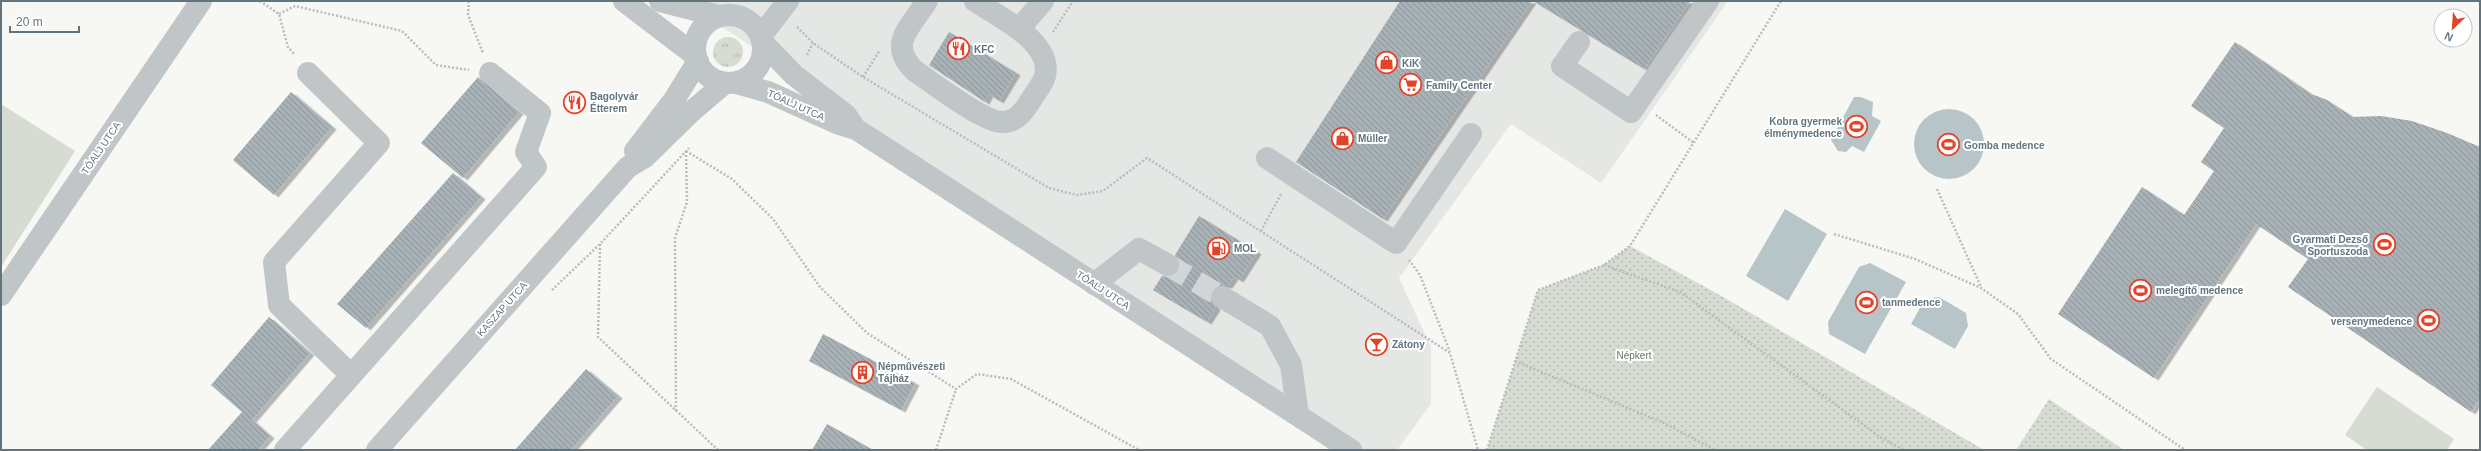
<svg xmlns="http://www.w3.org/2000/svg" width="2481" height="451" viewBox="0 0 2481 451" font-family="Helvetica,sans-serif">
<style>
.built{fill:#e5e7e5}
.grass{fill:url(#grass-tufts)}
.park{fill:url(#park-dots)}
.garden{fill:#d7dcd3}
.water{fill:#b7c5c8}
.building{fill:url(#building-back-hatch);filter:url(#shadow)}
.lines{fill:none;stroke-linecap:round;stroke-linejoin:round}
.minor-tunnel{stroke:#d2d6d7;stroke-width:22;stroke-dasharray:22 11;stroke-linecap:butt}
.path{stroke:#b8bcbf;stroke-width:2.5;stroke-dasharray:2 2;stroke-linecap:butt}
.minor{stroke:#c0c5c8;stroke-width:22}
.labels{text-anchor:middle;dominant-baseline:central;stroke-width:4;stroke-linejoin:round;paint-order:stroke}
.poi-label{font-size:10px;font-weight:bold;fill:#62757f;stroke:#fff;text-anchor:start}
.street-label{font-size:10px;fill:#62757f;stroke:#fff}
.park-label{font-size:10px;fill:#677761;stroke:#fff}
</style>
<defs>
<pattern id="grass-tufts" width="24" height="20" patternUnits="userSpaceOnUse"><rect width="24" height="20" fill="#d7dcd3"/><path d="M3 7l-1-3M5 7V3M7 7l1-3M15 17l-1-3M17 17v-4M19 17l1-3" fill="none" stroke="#b2b7b0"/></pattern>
<pattern id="park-dots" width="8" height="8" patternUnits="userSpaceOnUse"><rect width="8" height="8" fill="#d7dcd3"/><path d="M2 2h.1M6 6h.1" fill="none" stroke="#b2b7b0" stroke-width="1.8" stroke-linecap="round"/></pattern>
<pattern id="building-back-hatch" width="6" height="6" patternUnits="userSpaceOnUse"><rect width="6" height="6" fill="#a7b1b6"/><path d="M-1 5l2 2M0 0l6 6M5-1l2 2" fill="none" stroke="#8b9599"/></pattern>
<filter id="shadow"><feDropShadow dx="4.5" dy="2.5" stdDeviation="0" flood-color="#0004"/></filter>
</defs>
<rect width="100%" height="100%" fill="#f7f7f4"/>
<path class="built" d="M683,1H1728L1601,183L1511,124L1399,278L1431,347V404L1397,450H1361Z"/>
<circle class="grass" cx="728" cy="52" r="15"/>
<g class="park">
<path d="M1630,246L1718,294L1984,450H1487L1538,290L1604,265Z"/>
<path d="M2049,399L2124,450H2016Z"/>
</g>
<g class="garden">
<path d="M1,104L75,151L1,267Z"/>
<path d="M2377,387L2454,439L2447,450H2367L2345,435Z"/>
</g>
<g class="water">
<path d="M1854,97H1861L1873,102L1872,116L1881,121L1864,152L1852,146L1846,152L1838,151L1831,140Z"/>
<circle cx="1949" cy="144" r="35"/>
<path d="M1785,209L1827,234L1788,301L1746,276Z"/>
<path d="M1870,263L1906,282L1865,354L1829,334L1828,322L1859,267Z"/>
<path d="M1939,297L1966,313L1968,326L1955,349L1911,324L1925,299Z"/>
</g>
<g class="building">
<path d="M1400,1H1532L1383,219L1296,162Z"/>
<path d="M1533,1H1690L1644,69Z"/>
<path d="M949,32L1016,73L999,101L989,94L985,102L929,65Z"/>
<path d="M2235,42L2311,94L2325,99L2353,117L2381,116L2412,121L2447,133L2480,147V398L2471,412L2288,287L2308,259L2256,224L2154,378L2058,314L2142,187L2184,215L2214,171L2201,162L2224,128L2191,106Z"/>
<path d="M478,77L519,112L463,178L421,143Z"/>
<path d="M291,92L332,127L274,195L233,160Z"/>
<path d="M453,173L481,197L366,328L337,304Z"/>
<path d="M1199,216L1257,252L1239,280L1234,277L1228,286L1222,285L1212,290L1210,297L1216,308L1207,322L1153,290L1162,276L1169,277L1179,271L1180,264L1175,255Z"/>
<path d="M269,317L310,353L252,420L270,436L258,450H208L242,412L211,385Z"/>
<path d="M823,334L915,383L901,410L809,361Z"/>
<path d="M586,369L618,396L571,450H515Z"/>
<path d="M827,424L873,450H812Z"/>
</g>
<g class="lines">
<path class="minor-tunnel" d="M1168,265L1222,297"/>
<g class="path">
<path d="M260,1L279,14L288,47L295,55"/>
<path d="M469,1L468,15L483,53"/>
<path d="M279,14L295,6L402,31L436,65L469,70"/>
<path d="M797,27L813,43L863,77L1049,188L1077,195L1103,191L1147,158L1450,353L1478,450"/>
<path d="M1053,32L1073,1"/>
<path d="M807,55L813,43"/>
<path d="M863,77L880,50"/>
<path d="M1656,115L1694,143"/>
<path d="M686,151L732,179L773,219L820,287L867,333L956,389L977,374L1011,379L1139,450"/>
<path d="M1937,189L1981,287"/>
<path d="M1261,231L1281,194"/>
<path d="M1834,234L1915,259L1981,288L2018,314L2051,359L2185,450"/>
<path d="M600,244L598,337L718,450"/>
<path d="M1409,260L1420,275L1450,352"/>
<path d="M1604,265L1680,292L1883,439L1904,450"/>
<path d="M552,290L600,244L689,148"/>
<path d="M1515,361L1664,423L1715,450"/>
<path d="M676,411L675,238L687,202L686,152"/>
<path d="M936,450L956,389"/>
<path d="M1487,450L1538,290L1604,265L1630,246L1781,1"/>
</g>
<g class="minor">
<path d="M624,1L696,56"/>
<path d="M660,1L719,16"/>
<path d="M927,1C910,28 887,44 915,71C933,83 982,121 1001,122C1016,123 1024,111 1031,100C1035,93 1043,84 1045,76C1053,41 998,17 975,1"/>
<circle cx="729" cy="49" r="34"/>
<path d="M1019,29L1043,1"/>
<path d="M761,36L788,1"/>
<path d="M1579,42L1562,66L1631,112L1708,1"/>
<path d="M763,43L794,75L846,115L853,125"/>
<path d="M308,73L379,143L274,262L279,305L351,375"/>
<path d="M736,83L768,92L839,124L856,129L1351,450"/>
<path d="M635,151L674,100L698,61"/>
<path d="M1267,158L1396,243L1471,134"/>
<path d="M1094,284L1139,249L1168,265"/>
<path d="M1,295L201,1"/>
<path d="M1222,297L1270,326L1291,365L1298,415"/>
<path d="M285,450L536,167L526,152L540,113L490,73"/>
<path d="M377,450L628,167L645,157L691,112L725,83"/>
</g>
</g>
<defs>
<symbol id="restaurant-ring" viewBox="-11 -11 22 22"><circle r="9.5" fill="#fff" stroke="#e2442a" stroke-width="1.5"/><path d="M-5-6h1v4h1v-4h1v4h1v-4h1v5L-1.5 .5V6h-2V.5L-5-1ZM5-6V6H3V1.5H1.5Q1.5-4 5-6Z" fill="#e2442a"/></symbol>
<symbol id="shop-ring" viewBox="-11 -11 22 22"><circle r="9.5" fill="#fff" stroke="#e2442a" stroke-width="1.5"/><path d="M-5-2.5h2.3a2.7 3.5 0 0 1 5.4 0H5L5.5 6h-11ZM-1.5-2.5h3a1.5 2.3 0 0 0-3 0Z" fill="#e2442a"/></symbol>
<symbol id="supermarket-ring" viewBox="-11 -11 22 22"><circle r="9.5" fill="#fff" stroke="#e2442a" stroke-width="1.5"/><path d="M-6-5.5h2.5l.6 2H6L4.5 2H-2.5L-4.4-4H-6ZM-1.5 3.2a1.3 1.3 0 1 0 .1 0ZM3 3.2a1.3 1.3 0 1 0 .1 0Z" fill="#e2442a"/></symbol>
<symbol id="stadium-ring" viewBox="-11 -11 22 22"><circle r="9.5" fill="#fff" stroke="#e2442a" stroke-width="1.5"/><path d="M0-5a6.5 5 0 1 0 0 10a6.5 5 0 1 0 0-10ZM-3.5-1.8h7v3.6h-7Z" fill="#e2442a"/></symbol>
<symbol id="fuel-ring" viewBox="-11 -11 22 22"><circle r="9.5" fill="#fff" stroke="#e2442a" stroke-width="1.5"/><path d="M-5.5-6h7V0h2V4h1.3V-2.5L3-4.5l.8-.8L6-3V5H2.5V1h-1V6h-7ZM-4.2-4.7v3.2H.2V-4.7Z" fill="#e2442a"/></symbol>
<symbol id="bar-ring" viewBox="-11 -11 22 22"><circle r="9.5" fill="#fff" stroke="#e2442a" stroke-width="1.5"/><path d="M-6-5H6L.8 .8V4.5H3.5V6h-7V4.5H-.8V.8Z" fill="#e2442a"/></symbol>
<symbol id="building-ring" viewBox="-11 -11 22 22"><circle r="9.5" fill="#fff" stroke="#e2442a" stroke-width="1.5"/><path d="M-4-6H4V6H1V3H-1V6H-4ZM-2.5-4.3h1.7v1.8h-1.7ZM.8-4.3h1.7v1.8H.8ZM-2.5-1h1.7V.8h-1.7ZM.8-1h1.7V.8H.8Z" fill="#e2442a"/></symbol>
</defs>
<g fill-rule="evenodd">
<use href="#restaurant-ring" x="946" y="36" width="25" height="25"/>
<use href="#shop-ring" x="1374" y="50" width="25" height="25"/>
<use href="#supermarket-ring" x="1398" y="72" width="25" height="25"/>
<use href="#restaurant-ring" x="562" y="90" width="25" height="25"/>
<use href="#stadium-ring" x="1844" y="114" width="25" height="25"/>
<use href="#shop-ring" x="1330" y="126" width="25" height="25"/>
<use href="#stadium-ring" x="1936" y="132" width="25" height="25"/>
<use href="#stadium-ring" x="2372" y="232" width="25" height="25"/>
<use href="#fuel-ring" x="1206" y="236" width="25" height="25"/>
<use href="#stadium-ring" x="2128" y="278" width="25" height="25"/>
<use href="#stadium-ring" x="1854" y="290" width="25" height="25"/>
<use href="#stadium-ring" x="2416" y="308" width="25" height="25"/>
<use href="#bar-ring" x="1364" y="332" width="25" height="25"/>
<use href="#building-ring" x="850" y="360" width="25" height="25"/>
</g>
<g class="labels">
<g class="poi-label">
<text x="974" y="49">KFC</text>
<text x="1402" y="63">KiK</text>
<text x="1426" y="85">Family Center</text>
<text x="590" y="96">Bagolyvár<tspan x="590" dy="12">Étterem</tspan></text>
<text x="1842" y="121" text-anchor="end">Kobra gyermek<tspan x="1842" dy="12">élménymedence</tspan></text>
<text x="1358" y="138">Müller</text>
<text x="1964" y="145">Gomba medence</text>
<text x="2368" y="239" text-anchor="end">Gyarmati Dezső<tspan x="2368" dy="12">Sportuszoda</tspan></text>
<text x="1234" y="248">MOL</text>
<text x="2156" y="290">melegítő medence</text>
<text x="1882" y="302">tanmedence</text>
<text x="2412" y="321" text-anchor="end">versenymedence</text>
<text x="1392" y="344">Zátony</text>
<text x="878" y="366">Népművészeti<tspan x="878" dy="12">Tájház</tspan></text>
</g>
<g class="street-label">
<text transform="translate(796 105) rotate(24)">TÓALJ UTCA</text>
<text transform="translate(101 148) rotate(-56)">TÓALJ UTCA</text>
<text transform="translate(1103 290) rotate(33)">TÓALJ UTCA</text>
<text transform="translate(502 309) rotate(-48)">KASZAP UTCA</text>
</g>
<g class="park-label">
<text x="1634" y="355">Népkert</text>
</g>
</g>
<rect width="2481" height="451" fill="none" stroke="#62757f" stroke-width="4"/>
<g transform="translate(2453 28) rotate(205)"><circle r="19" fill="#ffffff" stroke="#c0c8cc"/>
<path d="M0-3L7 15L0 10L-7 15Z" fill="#e2442a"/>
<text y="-6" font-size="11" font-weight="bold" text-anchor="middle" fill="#62757f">N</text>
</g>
<path d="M10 26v6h69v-6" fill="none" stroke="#62757f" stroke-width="2"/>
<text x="16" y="26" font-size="12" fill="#62757f" stroke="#ffffff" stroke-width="3" paint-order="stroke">20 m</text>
</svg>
